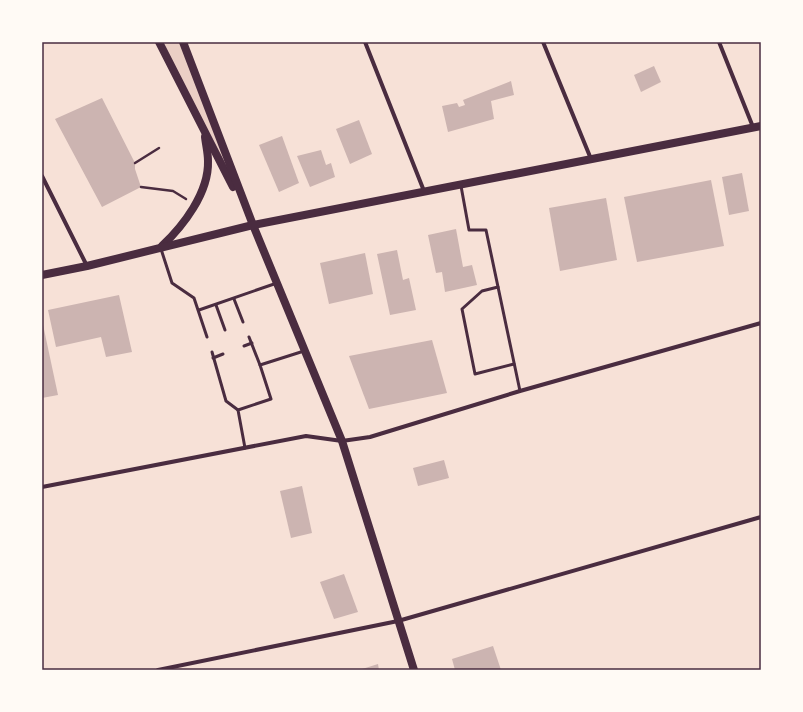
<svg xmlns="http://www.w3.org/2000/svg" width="803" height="712" viewBox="0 0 803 712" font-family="Manrope,sans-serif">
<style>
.green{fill:#ebcfc5}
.building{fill:#ccb4b1}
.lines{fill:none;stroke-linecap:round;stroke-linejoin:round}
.path{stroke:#4a2c40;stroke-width:2.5}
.service{stroke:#4a2c40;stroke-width:3}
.minor{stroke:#4a2c40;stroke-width:4}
.secondary{stroke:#4a2c40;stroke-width:8}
.neatline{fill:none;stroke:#4a2c40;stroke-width:1.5}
</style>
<rect width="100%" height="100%" fill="#f7e1d7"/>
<path class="green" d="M159,42H183L253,225Z"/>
<g class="building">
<path d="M654,66L661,82L641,92L634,75Z"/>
<path d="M511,81L514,95L491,101L494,119L448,132L442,106L457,103L459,107L465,105L463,100Z"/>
<path d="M102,98L135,163V169L141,187L102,207L55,119Z"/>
<path d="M359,120L372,154L350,164L336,129Z"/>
<path d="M282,136L299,183L279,192L259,145Z"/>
<path d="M321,150L326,165L331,163L335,177L310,187L297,156Z"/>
<path d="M742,173L749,211L729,215L722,177Z"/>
<path d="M711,180L724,246L637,262L624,197Z"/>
<path d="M606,198L617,260L560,271L549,208Z"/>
<path d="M456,229L463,267L472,265L477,285L445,292L442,272L436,273L428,235Z"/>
<path d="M397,250L403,280L409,278L416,310L390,315L377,254Z"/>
<path d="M365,253L373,294L329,304L320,263Z"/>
<path d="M119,295L132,352L106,357L101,337L56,347L48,310Z"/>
<path d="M42,320L58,395L42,398Z"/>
<path d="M432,340L447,393L369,409L349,356Z"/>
<path d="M444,460L449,478L418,486L413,468Z"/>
<path d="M302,486L312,533L291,538L280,491Z"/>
<path d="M344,574L358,612L334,619L320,582Z"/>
<path d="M493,646L501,670H455L452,659Z"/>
<path d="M378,664L379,670H359Z"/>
</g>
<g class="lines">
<g class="path">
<path d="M135,163L159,148"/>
<path d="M141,187L173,191L186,199"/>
</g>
<g class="service">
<path d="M461,186L469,230H486L520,391"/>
<path d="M161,249L172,283L194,298L207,337"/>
<path d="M498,287L482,291L462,309L475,374L514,364"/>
<path d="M234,299L243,322"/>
<path d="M216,305L225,330"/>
<path d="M199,310L277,283"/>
<path d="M249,337L260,365"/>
<path d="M244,346L252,343"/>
<path d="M212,352L226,401L238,410"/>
<path d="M213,358L223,354"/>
<path d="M245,448L238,410L271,399L260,365L304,351"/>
</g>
<g class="minor">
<path d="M365,42L424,191"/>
<path d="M543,42L591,159"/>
<path d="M719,42L753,127"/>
<path d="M42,176L87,266"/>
<path d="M42,487L306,436L342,441L370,437L520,391L761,323"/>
<path d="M158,670L398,621L761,517"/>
</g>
<g class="secondary">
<path d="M159,42L233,187"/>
<path d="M183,42L253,225L342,441L414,670"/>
<path d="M162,246C183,226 209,193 208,161C208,153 206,145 205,137"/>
<path d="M42,275L87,266L253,225L761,126"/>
</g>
</g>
<rect width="803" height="712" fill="none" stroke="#fffaf5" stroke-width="86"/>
<rect x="43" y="43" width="717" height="626" class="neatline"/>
</svg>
